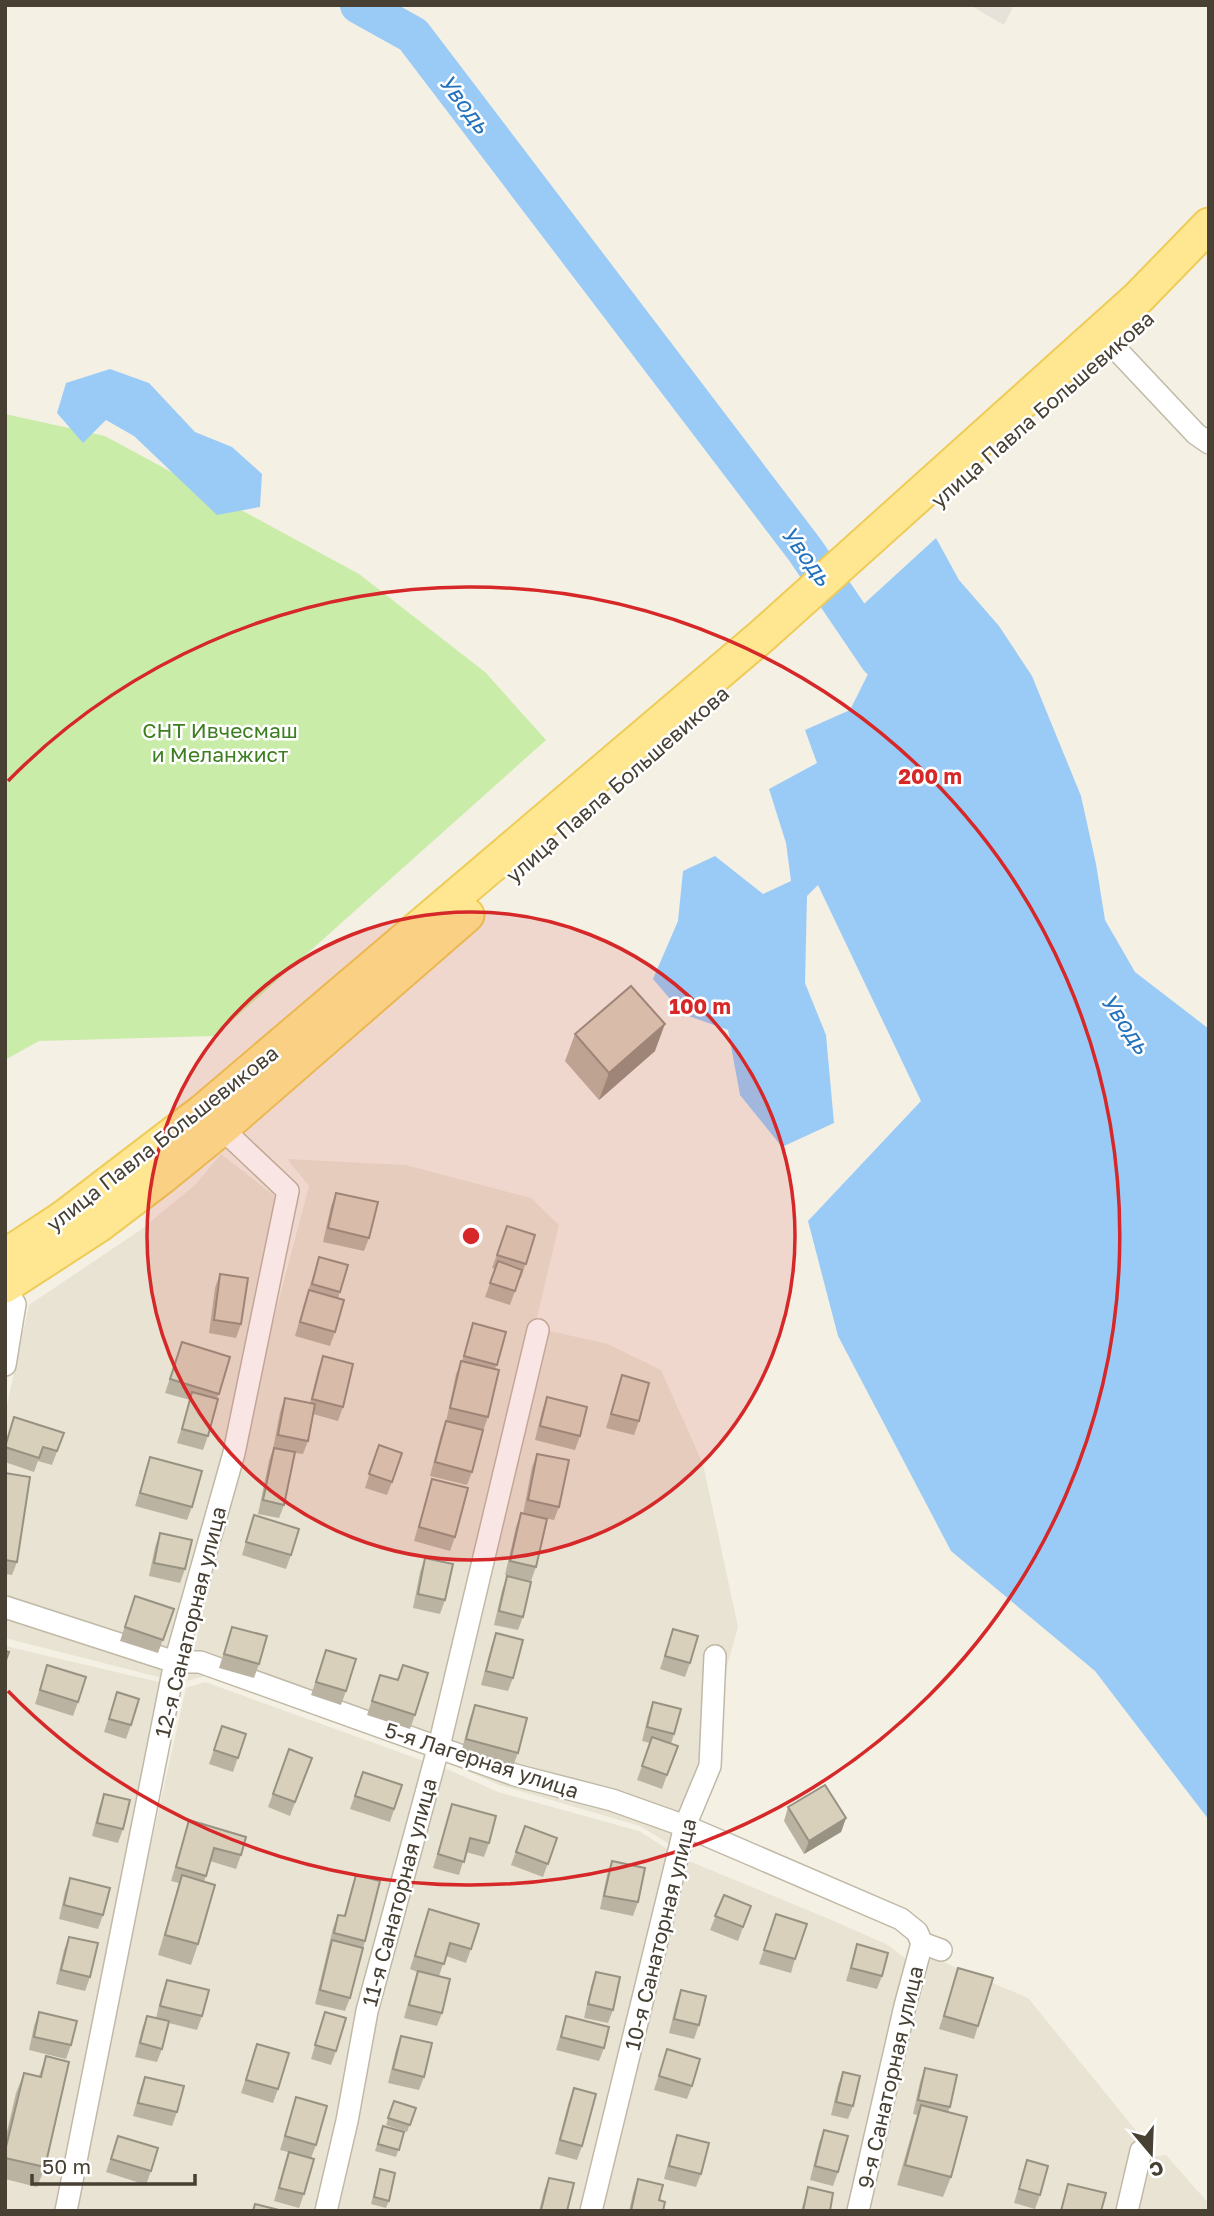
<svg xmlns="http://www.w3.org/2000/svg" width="1214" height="2216" viewBox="0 0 1214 2216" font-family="'Golos Text',sans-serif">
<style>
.residential{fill:#e8e3d2}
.industrial{fill:#e6e1d9}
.green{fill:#caeca9}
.water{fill:#9acbf7}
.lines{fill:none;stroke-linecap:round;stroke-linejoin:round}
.river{stroke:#9acbf7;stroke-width:38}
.minor-casing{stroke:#c0b9a6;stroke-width:24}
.primary-casing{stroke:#efcb57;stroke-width:37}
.minor{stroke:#fff;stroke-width:21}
.primary{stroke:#ffe792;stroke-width:33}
.wall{fill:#bbb3a1}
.shaded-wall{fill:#989283}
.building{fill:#d9d0bb;stroke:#989283;stroke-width:2}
.ring{fill:none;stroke:#d62828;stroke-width:3.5}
.labels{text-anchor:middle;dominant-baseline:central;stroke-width:5;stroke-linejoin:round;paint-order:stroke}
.street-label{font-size:21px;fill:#474033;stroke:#fff}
.park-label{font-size:21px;fill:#3e7e21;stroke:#fff}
.water-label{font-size:23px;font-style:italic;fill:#2372bc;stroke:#fff}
.centre{fill:#d62828;stroke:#fff;stroke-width:3.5}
.ring-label{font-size:21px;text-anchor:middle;font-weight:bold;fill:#d62828;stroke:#fff;stroke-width:5;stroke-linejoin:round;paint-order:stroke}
</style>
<rect width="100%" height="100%" fill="#f4f0e4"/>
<g class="residential">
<path d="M221,1154L275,1196L232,1451L182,1683L5,1638V1414L29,1305L139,1231L195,1185Z"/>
<path d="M287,1159L406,1165L531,1198L559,1225L438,1733L437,1759L205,1676L187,1681L238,1454L309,1186Z"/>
<path d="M541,1329L608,1344L661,1370L703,1464L738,1627L676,1848L640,1826L499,1785L442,1760Z"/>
<path d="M5,1646L180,1687L62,2211H5Z"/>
<path d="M205,1682L435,1765L326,2211H69L186,1688Z"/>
<path d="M440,1766L498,1792L639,1831L675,1854L585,2211H334L357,2099L427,1800Z"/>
<path d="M679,1857L834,1921L888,1945L905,1958L909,1969L855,2211H594Z"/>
<path d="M915,1950L1028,1998L1138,2133L1121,2211H862Z"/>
<path d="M1166,2155L1209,2204V2211H1135L1147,2157Z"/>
</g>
<path class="industrial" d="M970,5H1014L1004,25Z"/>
<path class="green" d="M5,414L105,436L359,574L485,672L546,740L215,1036L39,1041L5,1060Z"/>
<g class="water">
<path d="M110,369L149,383L195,432L232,447L262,474L260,507L217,515L134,436L106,420L83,443L57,413L66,383Z"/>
<path d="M936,538L959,580L999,626L1032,676L1081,796L1096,864L1105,920L1135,972L1209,1029V1820L1095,1671L951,1551L838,1336L808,1221L921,1101L818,885L807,896L805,983L826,1035L834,1123L782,1147L740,1095L728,1030L683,1014L653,979L678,921L683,871L715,856L763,894L791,881L786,843L769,789L817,763L805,730L850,710L869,672L842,624Z"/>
</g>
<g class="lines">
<path class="river" d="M359,5L413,35L805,550L879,659"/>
<defs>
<g id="minor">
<path d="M1100,332L1196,434L1209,443"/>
<path d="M5,1289L15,1304L5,1365"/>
<path d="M5,1607L175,1662H200L515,1775L612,1800L685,1826L901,1919L917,1932L922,1943L941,1950"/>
<path d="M66,2211L175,1662L234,1453L288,1191L215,1122"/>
<path d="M326,2211L347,2121L367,2011L441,1738L538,1330"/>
<path d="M591,2211L685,1826L710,1766L715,1656"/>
<path d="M858,2211L905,2006L922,1943"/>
<path d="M1127,2211L1141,2151"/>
</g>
<g id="primary">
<path d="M5,1256L63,1218L203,1111L763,635L1138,298L1209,225"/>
<path d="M5,1286L99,1225L162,1177L221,1129L467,915"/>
</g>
</defs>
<use href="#minor" class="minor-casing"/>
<use href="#primary" class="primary-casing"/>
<use href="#minor" class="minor"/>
<use href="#primary" class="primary"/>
</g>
<g class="wall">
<path d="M575,1034L655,1051L599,1100L565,1061Z"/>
<path d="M336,1193L369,1238L364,1251L323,1242L331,1206Z"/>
<path d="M507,1226L535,1235L521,1278L520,1277L510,1305L485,1297L495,1269L492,1268Z"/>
<path d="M319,1257L340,1292L338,1298L335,1332L330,1346L295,1336L304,1304Z"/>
<path d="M220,1274L241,1324L236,1338L209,1333L215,1288Z"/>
<path d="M473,1323L506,1332L495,1369L488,1417L483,1431L472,1472L467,1485L430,1476L441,1434L446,1422L456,1374L462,1361Z"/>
<path d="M182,1342L230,1357L217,1399L208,1436L203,1450L177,1443L190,1400L165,1393Z"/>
<path d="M323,1356L343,1407L338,1421L313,1414L308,1441L303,1454L295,1453L284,1505L279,1518L258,1514L269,1461L273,1449L280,1412L285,1398L310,1403L318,1370Z"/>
<path d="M622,1375L639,1421L634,1435L606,1428Z"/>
<path d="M547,1397L580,1436L575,1450L535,1440L542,1411Z"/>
<path d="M14,1417L64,1433L52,1465L38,1461L34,1472L5,1462V1444Z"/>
<path d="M379,1445L392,1482L387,1495L365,1488Z"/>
<path d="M537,1454L559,1507L554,1520L523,1514L532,1467Z"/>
<path d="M150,1457L192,1507L187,1520L135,1506Z"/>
<path d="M5,1473L17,1562L12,1575L5,1574Z"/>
<path d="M432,1479L455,1537L450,1551L414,1541L428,1492Z"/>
<path d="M521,1513L536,1567L531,1581L505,1575L516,1527Z"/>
<path d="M254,1515L291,1555L286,1569L242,1555Z"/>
<path d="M160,1533L185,1569L180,1583L149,1576L155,1547Z"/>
<path d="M425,1558L445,1600L440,1614L413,1608L420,1572Z"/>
<path d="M507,1576L523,1617L518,1630L494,1625L502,1590Z"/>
<path d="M135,1596L174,1609L158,1653L120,1641Z"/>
<path d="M232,1627L259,1664L254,1678L219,1668Z"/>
<path d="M673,1629L690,1663L685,1677L660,1669Z"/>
<path d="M496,1633L513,1678L508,1691L481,1685L491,1647Z"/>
<path d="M326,1650L346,1691L341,1705L311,1695Z"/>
<path d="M47,1665L78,1702L73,1716L35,1704Z"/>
<path d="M403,1665L415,1715L410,1729L367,1715L380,1675L397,1680Z"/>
<path d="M117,1692L131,1725L126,1739L104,1732Z"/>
<path d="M653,1702L674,1734L671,1744L667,1775L662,1789L637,1780L650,1743L642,1741L648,1716Z"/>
<path d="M475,1705L518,1753L513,1766L461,1753L470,1718Z"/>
<path d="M222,1726L246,1734L233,1772L209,1764Z"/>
<path d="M289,1749L312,1758L290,1816L268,1807Z"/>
<path d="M363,1772L402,1785L390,1822L350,1809Z"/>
<path d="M104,1794L123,1829L118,1843L92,1836L99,1808Z"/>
<path d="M452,1804L489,1843L484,1857L466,1852L459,1875L433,1868Z"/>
<path d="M788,1807L846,1818L841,1832L804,1854L784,1821Z"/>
<path d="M189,1820L241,1855L236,1869L210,1861L204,1882L198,1944L191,1965L158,1955L179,1883L171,1881Z"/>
<path d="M525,1826L557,1838L543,1877L511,1865Z"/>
<path d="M612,1861L638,1902L633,1916L600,1909L607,1875Z"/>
<path d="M356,1875L365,1941L350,1998L345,2011L315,2004L333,1928L338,1915L344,1916L351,1889Z"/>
<path d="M70,1878L103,1915L98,1929L59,1919L65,1892Z"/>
<path d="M724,1895L751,1906L738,1941L710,1930Z"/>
<path d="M429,1909L471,1949L466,1963L446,1956L439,1976L442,2013L437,2026L404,2018L413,1985L417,1972L410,1969Z"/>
<path d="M776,1914L795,1959L791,1973L759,1964Z"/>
<path d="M69,1937L90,1977L85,1991L56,1984L64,1950Z"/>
<path d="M857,1944L882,1976L877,1989L846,1981Z"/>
<path d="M958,1968L978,2026L974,2039L939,2029Z"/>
<path d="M596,1972L613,2010L608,2023L584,2018L591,1986Z"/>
<path d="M167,1980L202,2016L197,2030L169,2023L162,2049L157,2062L135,2057L142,2029L147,2016L156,2018L162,1993Z"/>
<path d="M681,1990L699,2025L694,2039L669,2033L676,2004Z"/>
<path d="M39,2012L71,2045L66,2059L29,2050L34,2026Z"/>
<path d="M325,2012L336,2051L331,2065L311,2059Z"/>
<path d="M566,2016L604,2048L599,2061L556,2050Z"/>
<path d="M401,2036L424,2077L419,2090L388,2083L396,2050Z"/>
<path d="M257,2044L278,2089L273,2103L241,2093Z"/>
<path d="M667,2049L692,2086L687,2099L654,2090Z"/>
<path d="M46,2056L45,2167L37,2187L5,2179V2140L16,2093L24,2073L39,2076Z"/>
<path d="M925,2068L950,2107L948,2112L951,2177L943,2197L897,2185L917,2115L913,2114L920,2082Z"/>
<path d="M843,2072L853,2106L848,2119L831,2115L838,2085Z"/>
<path d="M145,2077L177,2112L172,2126L133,2116L140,2090Z"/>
<path d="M574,2088L582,2146L577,2160L555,2154L569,2101Z"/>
<path d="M296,2097L316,2145L311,2158L304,2194L299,2208L274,2201L288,2152L280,2150Z"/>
<path d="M394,2101L416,2108L407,2132L386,2125Z"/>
<path d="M383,2126L404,2132L396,2157L375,2151Z"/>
<path d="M824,2130L838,2172L833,2186L810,2180L819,2143Z"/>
<path d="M677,2135L701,2174L696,2187L664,2179L672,2149Z"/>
<path d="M118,2136L151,2171L146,2185L106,2172Z"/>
<path d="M1027,2160L1040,2195L1035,2209L1014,2203Z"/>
<path d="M380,2169L389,2201L386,2208L371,2204Z"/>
<path d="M549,2178L567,2211H539L544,2191Z"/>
<path d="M638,2179L659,2200L663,2211H629L633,2193Z"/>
<path d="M808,2187L830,2211H801Z"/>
</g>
<g class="shaded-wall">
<path d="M665,1024L655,1051L599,1100L609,1073Z"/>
<path d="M846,1818L841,1832L804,1854L809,1841Z"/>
</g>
<g class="building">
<path d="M631,986L665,1024L609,1073L575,1034Z"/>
<path d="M336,1193L378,1202L369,1238L328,1228Z"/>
<path d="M507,1226L535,1235L526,1264L497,1255Z"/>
<path d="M319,1257L348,1265L340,1292L312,1284Z"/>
<path d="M498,1261L522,1270L515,1291L490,1283Z"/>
<path d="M220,1274L248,1278L241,1324L214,1320Z"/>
<path d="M309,1290L344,1300L335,1332L300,1322Z"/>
<path d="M473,1323L506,1332L497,1365L464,1356Z"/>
<path d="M182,1342L230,1357L219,1394L170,1379Z"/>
<path d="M323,1356L353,1364L343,1407L312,1399Z"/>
<path d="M461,1361L499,1370L488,1417L450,1408Z"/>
<path d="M622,1375L649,1383L639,1421L611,1414Z"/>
<path d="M192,1392L218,1399L208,1436L182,1429Z"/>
<path d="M547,1397L587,1407L580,1436L540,1426Z"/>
<path d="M285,1398L315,1404L308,1441L278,1435Z"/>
<path d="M14,1417L64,1433L57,1451L43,1447L39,1458L5,1447Z"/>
<path d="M446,1421L483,1430L472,1472L435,1462Z"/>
<path d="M379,1445L402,1453L392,1482L369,1474Z"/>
<path d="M274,1448L295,1452L284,1505L263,1500Z"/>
<path d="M537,1454L569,1460L559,1507L528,1500Z"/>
<path d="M150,1457L202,1471L192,1507L140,1493Z"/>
<path d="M5,1473L30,1477L17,1562L5,1560Z"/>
<path d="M432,1479L468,1488L455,1537L419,1527Z"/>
<path d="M521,1513L547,1519L536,1567L510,1561Z"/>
<path d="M254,1515L299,1529L291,1555L246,1542Z"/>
<path d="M160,1533L192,1540L185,1569L154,1563Z"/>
<path d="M425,1558L453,1564L445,1600L418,1594Z"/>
<path d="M507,1576L531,1582L523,1617L499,1611Z"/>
<path d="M135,1596L174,1609L163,1640L125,1627Z"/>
<path d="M232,1627L267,1636L259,1664L224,1654Z"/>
<path d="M673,1629L698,1636L690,1663L665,1656Z"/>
<path d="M496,1633L523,1640L513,1678L486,1671Z"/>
<path d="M326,1650L356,1659L346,1691L316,1682Z"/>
<path d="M5,1651L9,1652L5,1663Z"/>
<path d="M47,1665L86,1677L78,1702L40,1690Z"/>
<path d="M403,1665L428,1673L415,1715L372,1701L380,1675L398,1680Z"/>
<path d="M117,1692L139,1699L131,1725L109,1719Z"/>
<path d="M653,1702L681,1709L674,1734L647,1727Z"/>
<path d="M475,1705L527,1718L518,1753L466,1739Z"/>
<path d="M222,1726L246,1734L238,1758L214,1750Z"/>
<path d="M652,1737L678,1746L667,1775L642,1766Z"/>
<path d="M289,1749L312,1758L295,1802L273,1794Z"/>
<path d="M363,1772L402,1785L394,1809L355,1796Z"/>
<path d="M825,1785L846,1818L809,1841L788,1807Z"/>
<path d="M104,1794L130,1800L123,1829L97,1823Z"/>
<path d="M452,1804L496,1816L489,1843L470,1838L464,1862L438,1854Z"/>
<path d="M189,1820L246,1837L241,1855L214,1848L206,1876L176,1867Z"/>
<path d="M525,1826L557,1838L548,1864L516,1852Z"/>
<path d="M612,1861L645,1868L638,1902L604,1896Z"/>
<path d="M182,1875L215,1885L198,1944L165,1935Z"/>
<path d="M356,1875L380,1881L365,1941L334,1933L338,1915L345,1916Z"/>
<path d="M70,1878L110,1888L103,1915L64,1905Z"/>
<path d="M724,1895L751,1906L743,1927L715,1916Z"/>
<path d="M429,1909L479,1924L471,1949L450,1943L444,1964L415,1956Z"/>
<path d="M776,1914L807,1924L795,1959L764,1950Z"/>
<path d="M69,1937L98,1943L90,1977L61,1970Z"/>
<path d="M332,1940L363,1948L350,1998L320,1990Z"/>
<path d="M857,1944L888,1953L882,1976L851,1968Z"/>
<path d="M958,1968L993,1978L978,2026L944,2016Z"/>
<path d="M418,1971L450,1979L442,2013L409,2005Z"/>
<path d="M596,1972L620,1977L613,2010L588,2004Z"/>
<path d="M167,1980L209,1990L202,2016L160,2006Z"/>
<path d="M681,1990L706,1996L699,2025L674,2019Z"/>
<path d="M39,2012L77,2021L71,2045L34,2037Z"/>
<path d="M325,2012L346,2018L336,2051L315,2045Z"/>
<path d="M147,2016L169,2021L162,2049L140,2043Z"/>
<path d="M566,2016L609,2027L604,2048L561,2037Z"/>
<path d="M401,2036L432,2043L424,2077L393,2069Z"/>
<path d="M257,2044L289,2053L278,2089L246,2080Z"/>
<path d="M667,2049L700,2059L692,2086L659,2076Z"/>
<path d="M46,2056L69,2062L45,2167L5,2158V2151L24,2073L41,2077Z"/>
<path d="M925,2068L957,2075L950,2107L918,2100Z"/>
<path d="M843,2072L860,2076L853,2106L836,2102Z"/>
<path d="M145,2077L184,2086L177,2112L138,2103Z"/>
<path d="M574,2088L596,2094L582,2146L560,2140Z"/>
<path d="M296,2097L327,2106L316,2145L285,2136Z"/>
<path d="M394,2101L416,2108L410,2125L388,2118Z"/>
<path d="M921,2105L967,2117L951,2177L905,2165Z"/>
<path d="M383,2126L404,2132L399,2150L378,2144Z"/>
<path d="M824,2130L848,2136L838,2172L815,2166Z"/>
<path d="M677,2135L709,2143L701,2174L669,2166Z"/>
<path d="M118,2136L158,2148L151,2171L111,2159Z"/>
<path d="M289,2152L314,2159L304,2194L279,2188Z"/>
<path d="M1027,2160L1048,2166L1040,2195L1019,2189Z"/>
<path d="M380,2169L395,2173L389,2201L374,2197Z"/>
<path d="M549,2178L574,2183L567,2211L541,2210Z"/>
<path d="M638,2179L663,2185L659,2200L665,2202L663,2211H631Z"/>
<path d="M1068,2184L1106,2193L1101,2211H1061Z"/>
<path d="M808,2187L833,2193L830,2211H803Z"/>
<path d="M255,2204L283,2211H253Z"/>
</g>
<circle cx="471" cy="1236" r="324" fill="#d62828" fill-opacity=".12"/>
<g class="ring">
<circle cx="471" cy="1236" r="324"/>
<path d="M8 781A649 649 0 1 1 8 1691"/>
</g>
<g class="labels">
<g class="street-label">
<text transform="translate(1042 409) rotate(-41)">улица Павла Большевикова</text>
<text transform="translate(617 784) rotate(-41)">улица Павла Большевикова</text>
<text transform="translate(162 1138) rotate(-38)">улица Павла Большевикова</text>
<text transform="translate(190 1622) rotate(-76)">12-я Санаторная улица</text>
<text transform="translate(482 1760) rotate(18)">5-я Лагерная улица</text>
<text transform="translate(399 1892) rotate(-75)">11-я Санаторная улица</text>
<text transform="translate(660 1934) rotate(-76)">10-я Санаторная улица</text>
<text transform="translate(890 2077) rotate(-77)">9-я Санаторная улица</text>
</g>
<g class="park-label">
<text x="220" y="730">СНТ Ивчесмаш<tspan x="220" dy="24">и Меланжист</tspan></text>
</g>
<g class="water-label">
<text transform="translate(465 103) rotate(53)">Уводь</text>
<text transform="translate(807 555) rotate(54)">Уводь</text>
<text transform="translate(1126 1023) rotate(56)">Уводь</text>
</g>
</g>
<circle cx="471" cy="1236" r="10" class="centre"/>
<g class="ring-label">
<text x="930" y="784">200 m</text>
<text x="700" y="1014">100 m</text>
</g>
<rect width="1214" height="2216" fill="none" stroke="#474033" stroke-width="14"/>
<g transform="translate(1151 2153) rotate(161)" stroke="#ffffff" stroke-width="5" paint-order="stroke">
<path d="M0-5L12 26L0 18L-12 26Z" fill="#474033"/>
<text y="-10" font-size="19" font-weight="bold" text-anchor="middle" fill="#474033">С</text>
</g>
<path d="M32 2174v10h163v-10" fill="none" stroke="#474033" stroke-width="3.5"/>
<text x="42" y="2174" font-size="21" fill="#474033" stroke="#ffffff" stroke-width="5" paint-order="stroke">50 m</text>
</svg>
